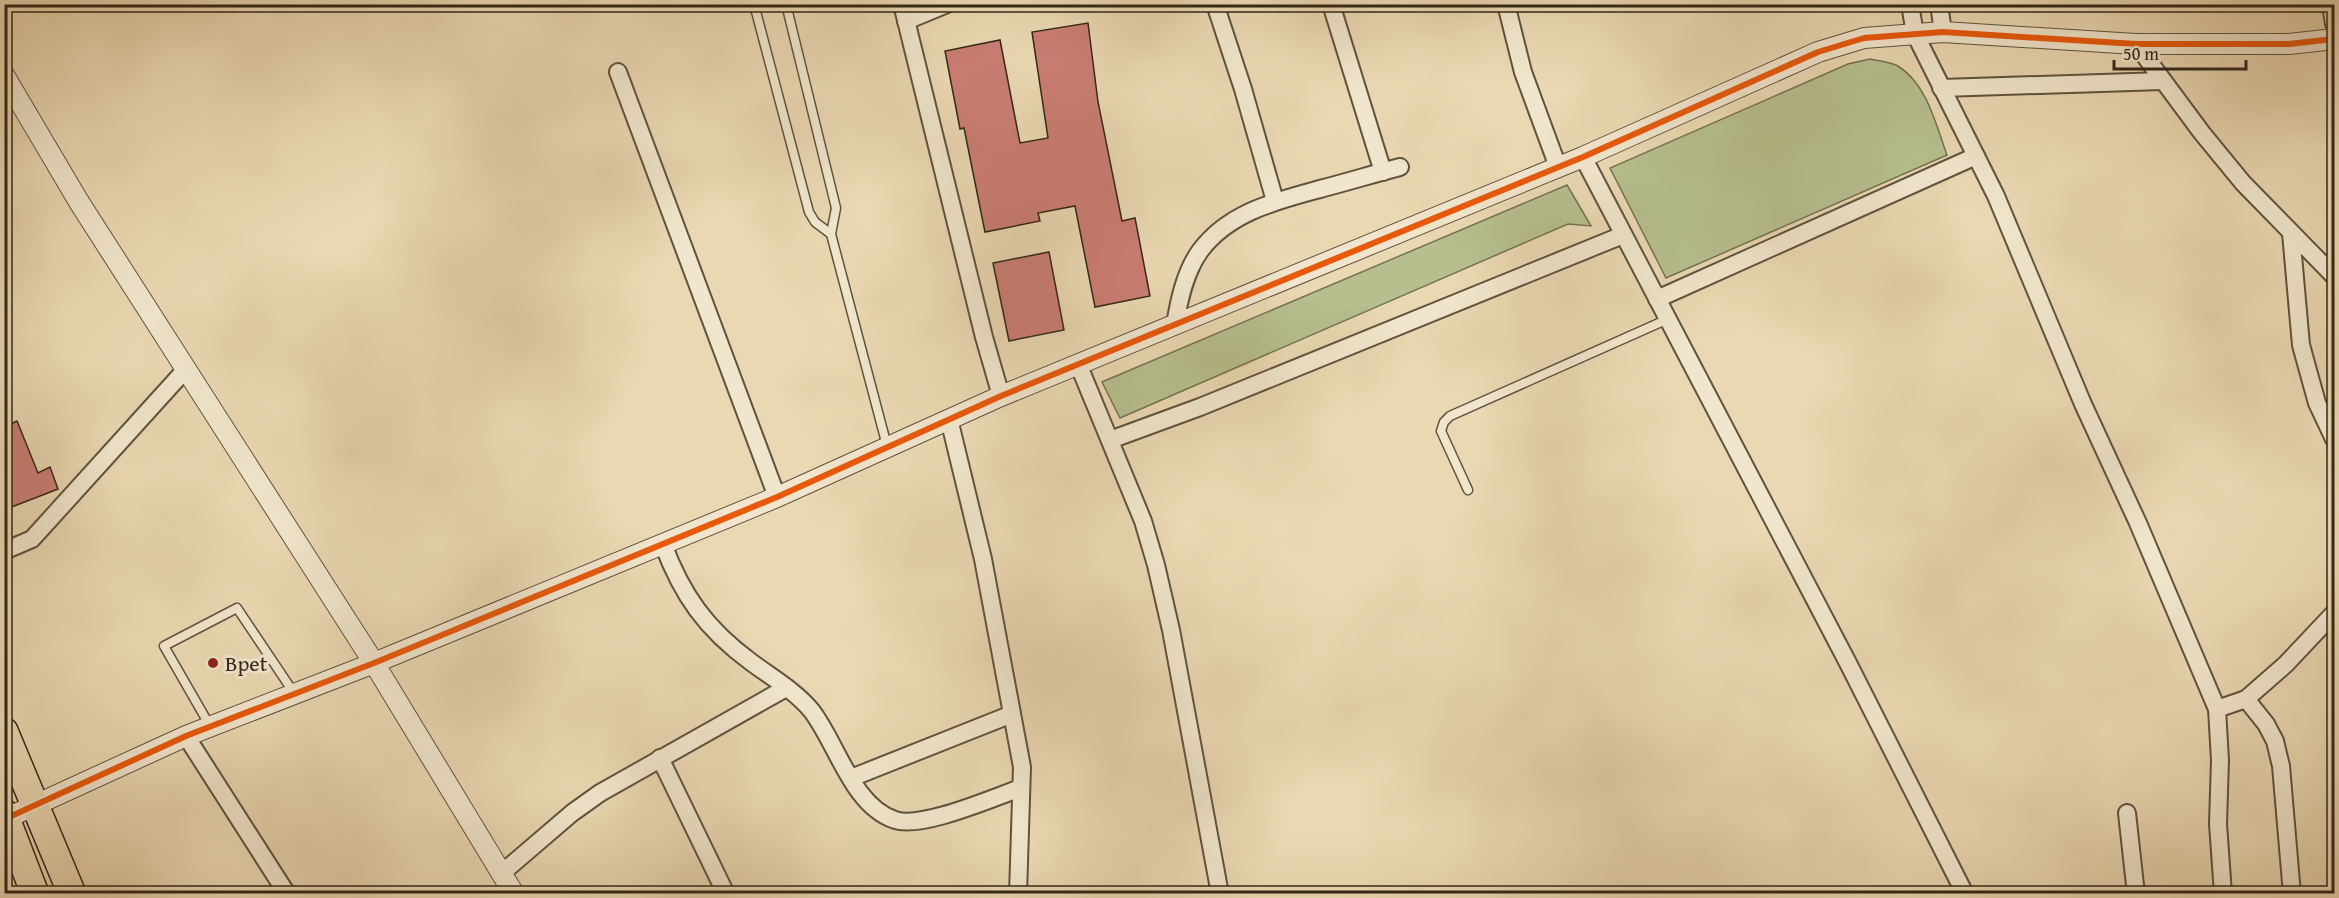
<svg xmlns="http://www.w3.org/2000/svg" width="2339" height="898" viewBox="0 0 2339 898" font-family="'Gentium Book Plus',serif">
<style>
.green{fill:#b6bf8d;stroke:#747353;stroke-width:1.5}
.building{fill:#ca7d74;stroke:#322719;stroke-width:1.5}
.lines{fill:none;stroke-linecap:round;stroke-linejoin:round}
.service-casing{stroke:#60533f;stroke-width:11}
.minor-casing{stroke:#60533f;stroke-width:20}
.tertiary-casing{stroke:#60533f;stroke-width:22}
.trunk-casing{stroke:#322719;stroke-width:30}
.service{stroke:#f1e6cd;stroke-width:8}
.minor{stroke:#f1e6cd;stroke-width:16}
.tertiary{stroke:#f1e6cd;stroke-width:20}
.trunk{stroke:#ead8b2;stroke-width:27}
.cycleway-casing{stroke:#f1e6cd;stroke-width:10}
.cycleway{stroke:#e8590c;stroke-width:6}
.poi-dot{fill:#8f2418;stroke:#f1e6cd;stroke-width:2}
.labels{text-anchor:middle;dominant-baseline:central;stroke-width:6;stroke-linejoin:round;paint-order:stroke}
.poi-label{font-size:22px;fill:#322719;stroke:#f1e6cd;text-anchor:start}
</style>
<rect width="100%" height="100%" fill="#ead8b2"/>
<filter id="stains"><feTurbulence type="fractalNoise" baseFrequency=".00333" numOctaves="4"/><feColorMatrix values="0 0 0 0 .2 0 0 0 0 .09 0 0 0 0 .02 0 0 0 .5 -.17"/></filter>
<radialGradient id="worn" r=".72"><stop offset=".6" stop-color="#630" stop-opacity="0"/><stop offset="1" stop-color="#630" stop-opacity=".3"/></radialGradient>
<g class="green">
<path d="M1870,59C1879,61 1890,62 1898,66C1927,84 1936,125 1947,155L1666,278L1610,168L1848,64Z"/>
<path d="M1567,185L1591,226L1568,224L1120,418L1102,382Z"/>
</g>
<g class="building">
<path d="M1088,23L1098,102L1122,221L1135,218L1150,296L1095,307L1075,206L1038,213L1040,221L985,232L964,128L960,129L945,51L1000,40L1020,143L1048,138L1032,32Z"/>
<path d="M1049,252L1064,330L1009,341L993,263Z"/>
<path d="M17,421L38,473L50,467L58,489L4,510V427Z"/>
</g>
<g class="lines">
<defs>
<g id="service">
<path d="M754,4L809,212L815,222L831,234"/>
<path d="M786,4L836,208L831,234L887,446"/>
<path d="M1468,490L1441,431L1444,422L1450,416L1668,319"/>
<path d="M210,726L164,646L237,608L294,693"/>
</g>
<g id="minor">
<path d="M902,4L984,337L1001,396"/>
<path d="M1215,4L1243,89L1275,201"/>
<path d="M1331,4L1383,172"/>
<path d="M1506,4L1523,72L1558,167"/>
<path d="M1910,4L1915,34L1996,196L2083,404L2138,523L2217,709"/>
<path d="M1939,4L1943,32"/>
<path d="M2331,4L2334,24"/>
<path d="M906,21L947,4"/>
<path d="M2136,44L2202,133L2243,183L2334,276"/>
<path d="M618,72L777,497"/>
<path d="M1941,88L2163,81"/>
<path d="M1583,157L1848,663L1965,894"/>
<path d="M2291,233L2301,345L2317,403L2334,439"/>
<path d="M1657,299L1976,156"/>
<path d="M1175,325C1179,300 1185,272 1200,251C1229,212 1276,201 1320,189C1347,182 1373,174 1400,167"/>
<path d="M1079,366L1143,521L1156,565L1171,630L1220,894"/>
<path d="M949,419L983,559L1022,767L1018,894"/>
<path d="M1110,440L1200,407L1623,235"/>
<path d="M663,544C682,595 706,629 751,662C771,677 794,690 811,710C837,743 852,806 895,820C922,829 992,798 1021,788"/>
<path d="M4,551L32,539L186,369"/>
<path d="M2246,699L2286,664L2334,613"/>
<path d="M186,736L287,894"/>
<path d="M660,758L726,894"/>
<path d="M851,778L1012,714"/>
<path d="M2127,813L2136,894"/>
<path d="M502,873L572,813L600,793L786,688"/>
<path d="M2223,894L2218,824L2220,760L2217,709L2246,699L2266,724L2275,741L2281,766L2292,894"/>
</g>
<g id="tertiary">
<path d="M4,75L79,202L374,663L514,894"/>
<path d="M7,818L186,736L374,663L777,497L1001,396L1583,157L1818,52L1864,38L1943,32L2136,44H2289L2334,39"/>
</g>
<g id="trunk">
<path d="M4,731L72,894"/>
<path d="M4,813L35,894"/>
</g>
</defs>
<use href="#service" class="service-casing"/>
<use href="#minor" class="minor-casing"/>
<use href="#tertiary" class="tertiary-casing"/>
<use href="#trunk" class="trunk-casing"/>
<use href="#service" class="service"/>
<use href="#minor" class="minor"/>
<use href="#tertiary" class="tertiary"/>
<use href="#trunk" class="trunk"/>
<defs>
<path id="cycleway" d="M7,818L186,736L374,663L777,497L1001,396L1583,157L1818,52L1864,38L1943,32L2136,44H2289L2334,39"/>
</defs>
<use href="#cycleway" class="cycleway-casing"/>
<use href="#cycleway" class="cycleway"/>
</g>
<circle class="poi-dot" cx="213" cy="663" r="6"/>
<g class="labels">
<g class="poi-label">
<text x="225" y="663">Bpet</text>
</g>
</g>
<rect width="2339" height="898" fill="none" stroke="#ead8b2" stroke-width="24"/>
<rect x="6" y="6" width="2327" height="886" fill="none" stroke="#322719" stroke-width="3"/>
<rect x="12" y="12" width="2315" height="874" fill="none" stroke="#322719" stroke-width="1.5"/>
<path d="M2114 60v9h132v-9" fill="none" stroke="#322719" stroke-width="3"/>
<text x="2123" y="60" font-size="18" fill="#322719" stroke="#f1e6cd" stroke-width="4.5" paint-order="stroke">50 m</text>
<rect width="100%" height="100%" filter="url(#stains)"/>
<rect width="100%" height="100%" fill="url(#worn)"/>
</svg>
